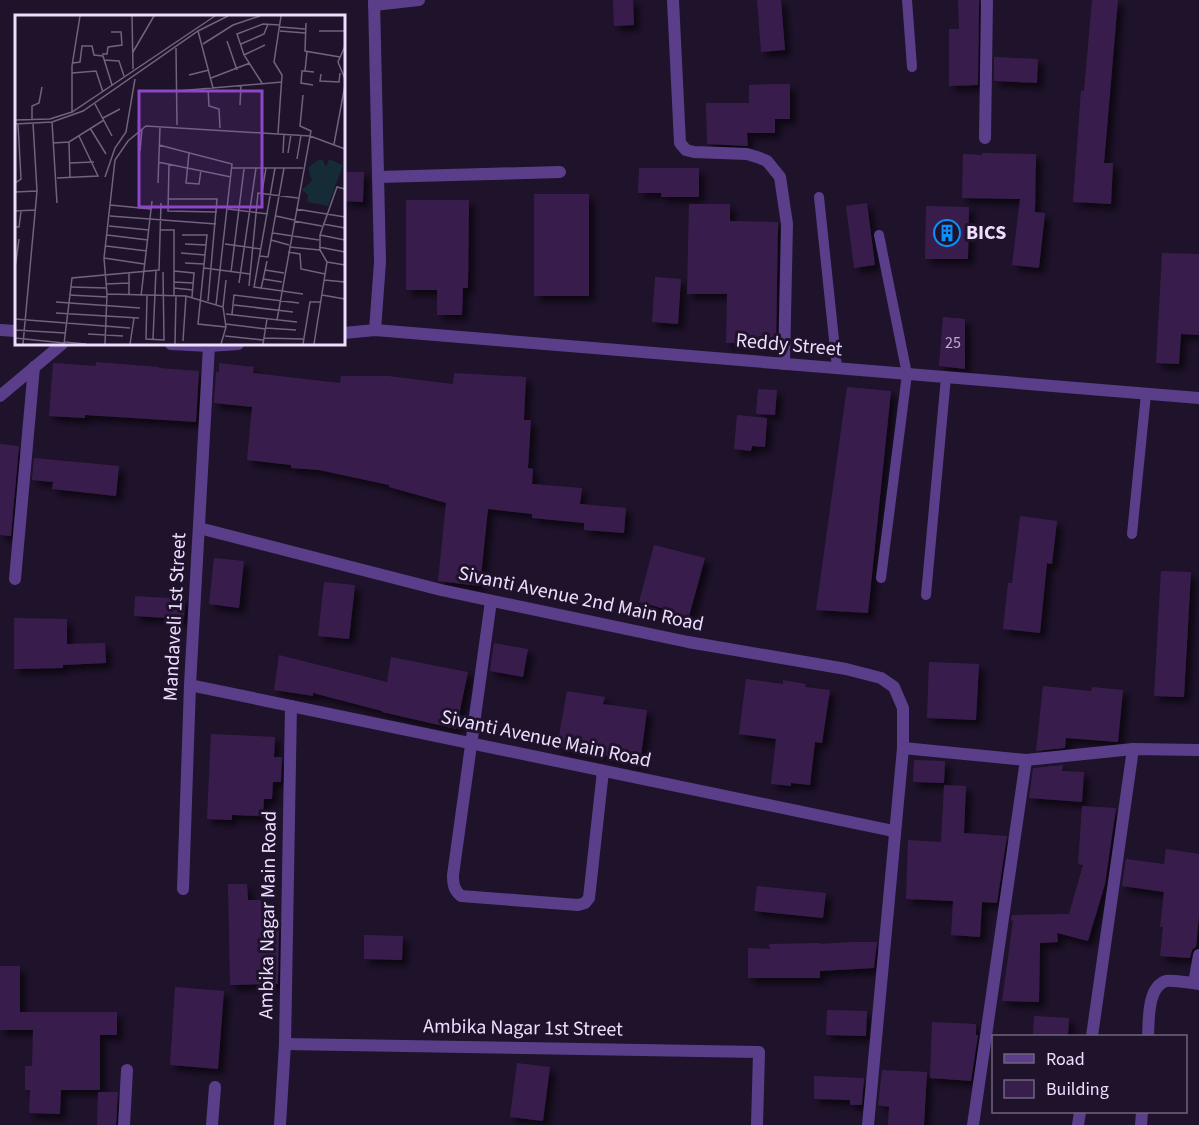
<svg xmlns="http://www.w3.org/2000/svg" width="1199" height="1125" viewBox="0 0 1199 1125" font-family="'Source Sans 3',sans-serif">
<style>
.building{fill:#381e4c;filter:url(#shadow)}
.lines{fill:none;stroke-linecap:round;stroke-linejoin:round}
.service{stroke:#5b3e89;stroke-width:10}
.minor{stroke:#5b3e89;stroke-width:12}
.tertiary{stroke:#5b3e89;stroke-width:12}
.labels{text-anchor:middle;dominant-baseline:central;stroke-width:6;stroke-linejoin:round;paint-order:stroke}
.number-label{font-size:16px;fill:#c0add2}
.poi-label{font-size:20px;font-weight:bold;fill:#edddfe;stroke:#1f122b;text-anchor:start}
.street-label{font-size:20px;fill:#edddfe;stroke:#1f122b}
.inset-road{fill:none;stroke:#71637f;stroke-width:1.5}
.view{fill:#8c47c8;fill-opacity:0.15;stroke:#8c47c8;stroke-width:3}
.inset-edge{fill:none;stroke:#edddfe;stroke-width:3}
</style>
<defs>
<filter id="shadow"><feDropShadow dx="5.5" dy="5.5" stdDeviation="3" flood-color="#0009"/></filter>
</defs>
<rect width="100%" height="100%" fill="#1f122b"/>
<g class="building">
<path d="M613,0H633L634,25L614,26Z"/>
<path d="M757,0H781L785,50L761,52Z"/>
<path d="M958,0H979L978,85L949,86V29H959Z"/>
<path d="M1092,0H1118L1104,163H1113L1111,204L1073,202L1081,91H1084Z"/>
<path d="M994,57L1038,59L1037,83L994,81Z"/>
<path d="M773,84H790V119H775V133H747L748,146L707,144L706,103H749V85Z"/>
<path d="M982,153L1036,154L1035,212L1045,213L1039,268L1012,265L1020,199L962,198L963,154L982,155Z"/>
<path d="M639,168H699V197H661V193H638Z"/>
<path d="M344,172H364L363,202L344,201Z"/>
<rect x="534" y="194" width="55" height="102"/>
<path d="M406,200H469L468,288H463L462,315H437V290H406Z"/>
<path d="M867,203L875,265L854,268L846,206Z"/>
<path d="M689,204H730V221L778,222L776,344L726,343L727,294H687Z"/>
<path d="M926,206L969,207L968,259H925Z"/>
<path d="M1162,253L1199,254V335L1181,334L1179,364L1156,363Z"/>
<path d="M655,277L681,279L678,324L652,322Z"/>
<path d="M943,317L965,319V369L939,366Z"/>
<path d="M96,362L159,367V368L199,371L196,422L85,415V418L49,416L53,363L96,366Z"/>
<path d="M219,363L254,367L253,373L340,383L341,376H388L453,384L454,373L526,377L524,420H531L528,468L533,469L532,484L582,488L580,504L626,508L624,533L584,530V523L532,518V514L488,509L480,586L438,581L446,503L389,487V485L319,470L291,468V465L247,460L252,407L214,403L216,372H219Z"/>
<path d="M847,387L891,391L868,613L816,610Z"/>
<path d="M758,389L777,390L775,415L756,414Z"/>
<path d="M737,415L767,418L765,447L752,446L751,451L734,449Z"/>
<path d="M0,444L19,446L11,536L0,535Z"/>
<path d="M34,458L119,466L116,496L52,489L53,482L32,480Z"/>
<path d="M1020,516L1057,521L1052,564L1047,563L1040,633L1003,629L1008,583H1012Z"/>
<path d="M654,545L705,558L688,620L668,615L669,610L639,602Z"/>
<path d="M214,558L244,561L239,608L209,604Z"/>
<path d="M1161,571L1191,572L1184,697L1154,696Z"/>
<path d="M324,582L355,585L349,639L318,636Z"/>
<path d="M135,596L185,599L184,619L134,616Z"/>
<path d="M14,618L67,619V644L105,643L106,663L63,665V668L14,669Z"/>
<path d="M494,643L528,649L523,677L490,671Z"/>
<path d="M279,655L387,682L391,657L468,672L456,729L382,712V711L313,693V696L274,690Z"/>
<path d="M929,662L979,664L976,720L927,718Z"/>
<path d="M746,679L783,684V680L806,684L805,687L830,690L822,743L815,742L810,785L791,783V786L771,784L776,739L739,734Z"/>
<path d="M1043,686L1091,691L1092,687L1123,690L1118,742L1066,738L1065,748L1036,751Z"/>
<path d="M567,691L605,697L603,704L647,710L640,764L623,761L624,759L557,747Z"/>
<path d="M211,734L275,737L274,757H282L281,782H273L272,799H264L263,816L232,815V820L207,819Z"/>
<path d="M914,760L945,761L944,783L913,782Z"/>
<path d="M1063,765L1062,771L1084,772L1082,802L1029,798L1033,768Z"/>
<path d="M944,785L966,786L964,833L1007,836L997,903L982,902L980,937L951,935L953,901L906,899L908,840L941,842Z"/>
<path d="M1082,806L1116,808L1105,884L1088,941L1057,933L1058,942L1040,943L1039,1002L1002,1001L1013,921L1011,920L1012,915L1069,914L1083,865L1078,864Z"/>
<path d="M1166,849L1199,854V915L1196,947L1192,950L1190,958L1160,956L1163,927H1160L1164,892L1122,886L1126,859L1164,864Z"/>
<path d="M228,884H247L248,900H261L262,925H279L278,984L230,985Z"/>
<path d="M757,886L826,893L823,918L754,911Z"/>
<path d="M364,935L403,936L402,960L364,959Z"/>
<path d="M852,942H877L874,968L820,971V978H748V948L770,949L769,944L821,943L820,944Z"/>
<path d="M0,966H20V1012H117V1035H100V1090H61L60,1114L29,1113L30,1090H25V1066H32L33,1030H0Z"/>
<path d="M175,987L224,991L218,1069L170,1065Z"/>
<path d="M827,1010L867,1011L866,1036L826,1035Z"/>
<path d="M1034,1016L1069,1018L1068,1036H1033Z"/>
<path d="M932,1022L976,1024V1035H978L971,1081L930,1078Z"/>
<path d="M517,1063L550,1067L543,1121L510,1117Z"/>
<path d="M882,1070L927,1072L924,1125H888L889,1107L878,1105Z"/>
<path d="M814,1076L864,1078L862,1105H850V1100L814,1099Z"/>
<path d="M98,1092H118L116,1125H97Z"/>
</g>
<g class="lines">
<g class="service">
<path d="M907,0L912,67"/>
<path d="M819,197L837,368"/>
<path d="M879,235L907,374L881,578"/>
<path d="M1132,534L1146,394"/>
<path d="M926,595L946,377"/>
</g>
<g class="minor">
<path d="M673,0L680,143L686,150L694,152L747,154L757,157L767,161L780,177L787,224L784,364"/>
<path d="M374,5L419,0"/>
<path d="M985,138L987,0"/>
<path d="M378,177L560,172"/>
<path d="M0,330L16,331"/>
<path d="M199,528L441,590L688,642L846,669L881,678L894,687L903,708V748L868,1125"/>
<path d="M15,579L34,367"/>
<path d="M491,601L453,875C453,885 454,890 461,896L578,905L585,903L589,898L603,771"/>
<path d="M190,685L894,831"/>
<path d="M903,748L1026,760L1133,749L1199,750"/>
<path d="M183,889L190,685L209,346"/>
<path d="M1194,983L1199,955"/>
<path d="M1092,1036L1133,749"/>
<path d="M1148,1036C1149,1021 1147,987 1166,981C1171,980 1193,983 1199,984"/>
<path d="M285,1044L759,1052L757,1125"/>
<path d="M124,1125L127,1070"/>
<path d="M212,1125L215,1087"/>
<path d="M280,1125L285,1044L291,706"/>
<path d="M973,1125L1026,760"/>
<path d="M1078,1125L1080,1112"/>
<path d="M1141,1125L1142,1112"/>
</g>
<g class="tertiary">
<path d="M374,0L380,262L375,330"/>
<path d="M344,333L375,330L1199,398"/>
<path d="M171,344L209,346L238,344"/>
<path d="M0,396L62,344"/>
</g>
</g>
<defs>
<symbol id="building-ring" viewBox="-11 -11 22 22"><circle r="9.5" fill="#1f122b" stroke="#0d8ffa" stroke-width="1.5"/><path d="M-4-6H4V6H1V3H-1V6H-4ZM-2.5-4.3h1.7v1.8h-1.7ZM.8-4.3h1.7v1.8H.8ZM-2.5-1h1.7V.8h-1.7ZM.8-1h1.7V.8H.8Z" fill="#0d8ffa"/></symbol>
</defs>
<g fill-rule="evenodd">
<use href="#building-ring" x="932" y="218" width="30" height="30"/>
</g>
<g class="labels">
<g class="number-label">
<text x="953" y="343">25</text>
</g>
<g class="poi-label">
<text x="966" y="233">BICS</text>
</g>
<g class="street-label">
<text transform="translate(789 345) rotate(5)">Reddy Street</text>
<text transform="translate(581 599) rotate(12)">Sivanti Avenue 2nd Main Road</text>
<text transform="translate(175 617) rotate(-87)">Mandaveli 1st Street</text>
<text transform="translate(546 739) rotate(12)">Sivanti Avenue Main Road</text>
<text transform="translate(268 915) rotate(-89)">Ambika Nagar Main Road</text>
<text transform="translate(523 1028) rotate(1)">Ambika Nagar 1st Street</text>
</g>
</g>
<g transform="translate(15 15)">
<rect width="330" height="330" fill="#1f122b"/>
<path d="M314,144L328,150L315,186L313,191L292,187L293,180L287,175L297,166L293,153L303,145H308L311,152Z" fill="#152b35"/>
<path class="inset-road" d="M117,1L118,54M291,8L290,36L325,42M265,12L290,14M183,16L198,73M265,16L290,18M304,16H330M212,26L222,55M188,29L218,10L245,1M226,29L249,19L253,9M330,31L323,47L330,64M161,33L162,110M118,37L139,1M292,37L290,56L299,57M87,39H92L93,32L107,30L106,17H96M229,40L250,30M89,45L104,46L109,61M58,48L65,47L67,31H77L79,40L88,41L97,70M290,56H287L286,68L298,70M57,58L81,56L88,77M306,59L305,66L324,67L325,58M174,60L194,55M196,63L235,48M247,68L229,40L222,19L248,9L265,10M193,73L194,91L204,94L205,113M162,76L267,67M80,89L97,121M225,90L226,70M57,98V51L65,1M88,103L105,94M17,104V91L24,88L27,72M0,105L35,104L57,97L200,1M37,107L42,188M0,109L37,107L68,96L183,16L213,1M75,113L91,139M263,118L267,60L259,47L266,1M54,127L55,163M38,128L54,127L89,105M319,129L330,70M144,130L217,149L201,290M125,136L127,114M174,138L171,168L184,169L186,155M268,138L269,119M273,138L276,119M282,144L286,120M143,147L216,162M54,148L79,147M154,149L153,196L202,197M217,153H288M260,153L239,272L288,279M90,162L100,133L111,117L120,64M42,163L83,161L64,121M0,168L6,164L3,109M143,168L145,112M0,177L22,176M247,177L251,153M153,184H202L193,286M95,190L136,194M213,194L253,199M281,194L330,202M0,196L20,195M95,201L201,209M261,201L279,205M279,206L307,211M308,209L330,213M94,211L134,215M0,212H4L6,196M145,215H159V280M258,218L304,225M92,220L133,225M167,220H192L183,309L211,312M305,220L330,225M256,225L274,230M170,229L191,230M210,229L246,234M91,231L132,236M274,232L305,235M304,232L330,237M273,237L285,239L286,254L310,259M166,238L190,240M245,241L253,242L269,153M89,243L129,249M312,247L330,250M170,248L189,249M0,253L4,224M189,253L235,259M250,255L269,258M159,256L179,258L177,282M216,257L229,154M248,264L267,267M309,265L330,267M159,267L178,268M224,268L241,153M91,269L114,268M234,271L243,178L283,183M55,272L91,273M159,273L178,275M246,274L252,246M54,280L92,282M114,280V257M307,280L330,284M126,281L137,186M132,281L131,324L149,325L148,257M41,287L125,293M219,290L278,297M208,292L211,265M41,298L124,303M211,299L282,307M217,299L219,280L284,288M0,304L115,313M262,305L296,116L285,111L288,80M211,309L251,314M251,313L281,315M0,315L50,318M73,319L108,321M210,321L248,325M0,323L49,328M249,323L288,324M138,324L141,255M168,326L171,281M49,327L71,329M8,329L22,176L18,108M49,329L57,263L144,255L146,188M90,329L92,279M115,329L119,303M160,329L161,281M206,329L211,312L208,292L171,281L92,279L89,243L100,145L113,126L131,111L295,121L330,134M248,329L252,304M288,329L295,287H306M299,329L312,247L305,235V220L322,172L330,174"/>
<path class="view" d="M124,76H247V192H124Z"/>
<rect width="330" height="330" class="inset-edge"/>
</g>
<rect x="992" y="1035" width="195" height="78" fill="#1f122b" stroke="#71637f" stroke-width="1.5"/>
<rect x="1004" y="1054" width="30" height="9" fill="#5b3e89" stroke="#71637f" stroke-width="1.5"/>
<text x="1046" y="1065" font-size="18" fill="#edddfe">Road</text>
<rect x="1004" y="1080" width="30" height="18" fill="#381e4c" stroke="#71637f" stroke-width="1.5"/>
<text x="1046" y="1095" font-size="18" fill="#edddfe">Building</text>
</svg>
